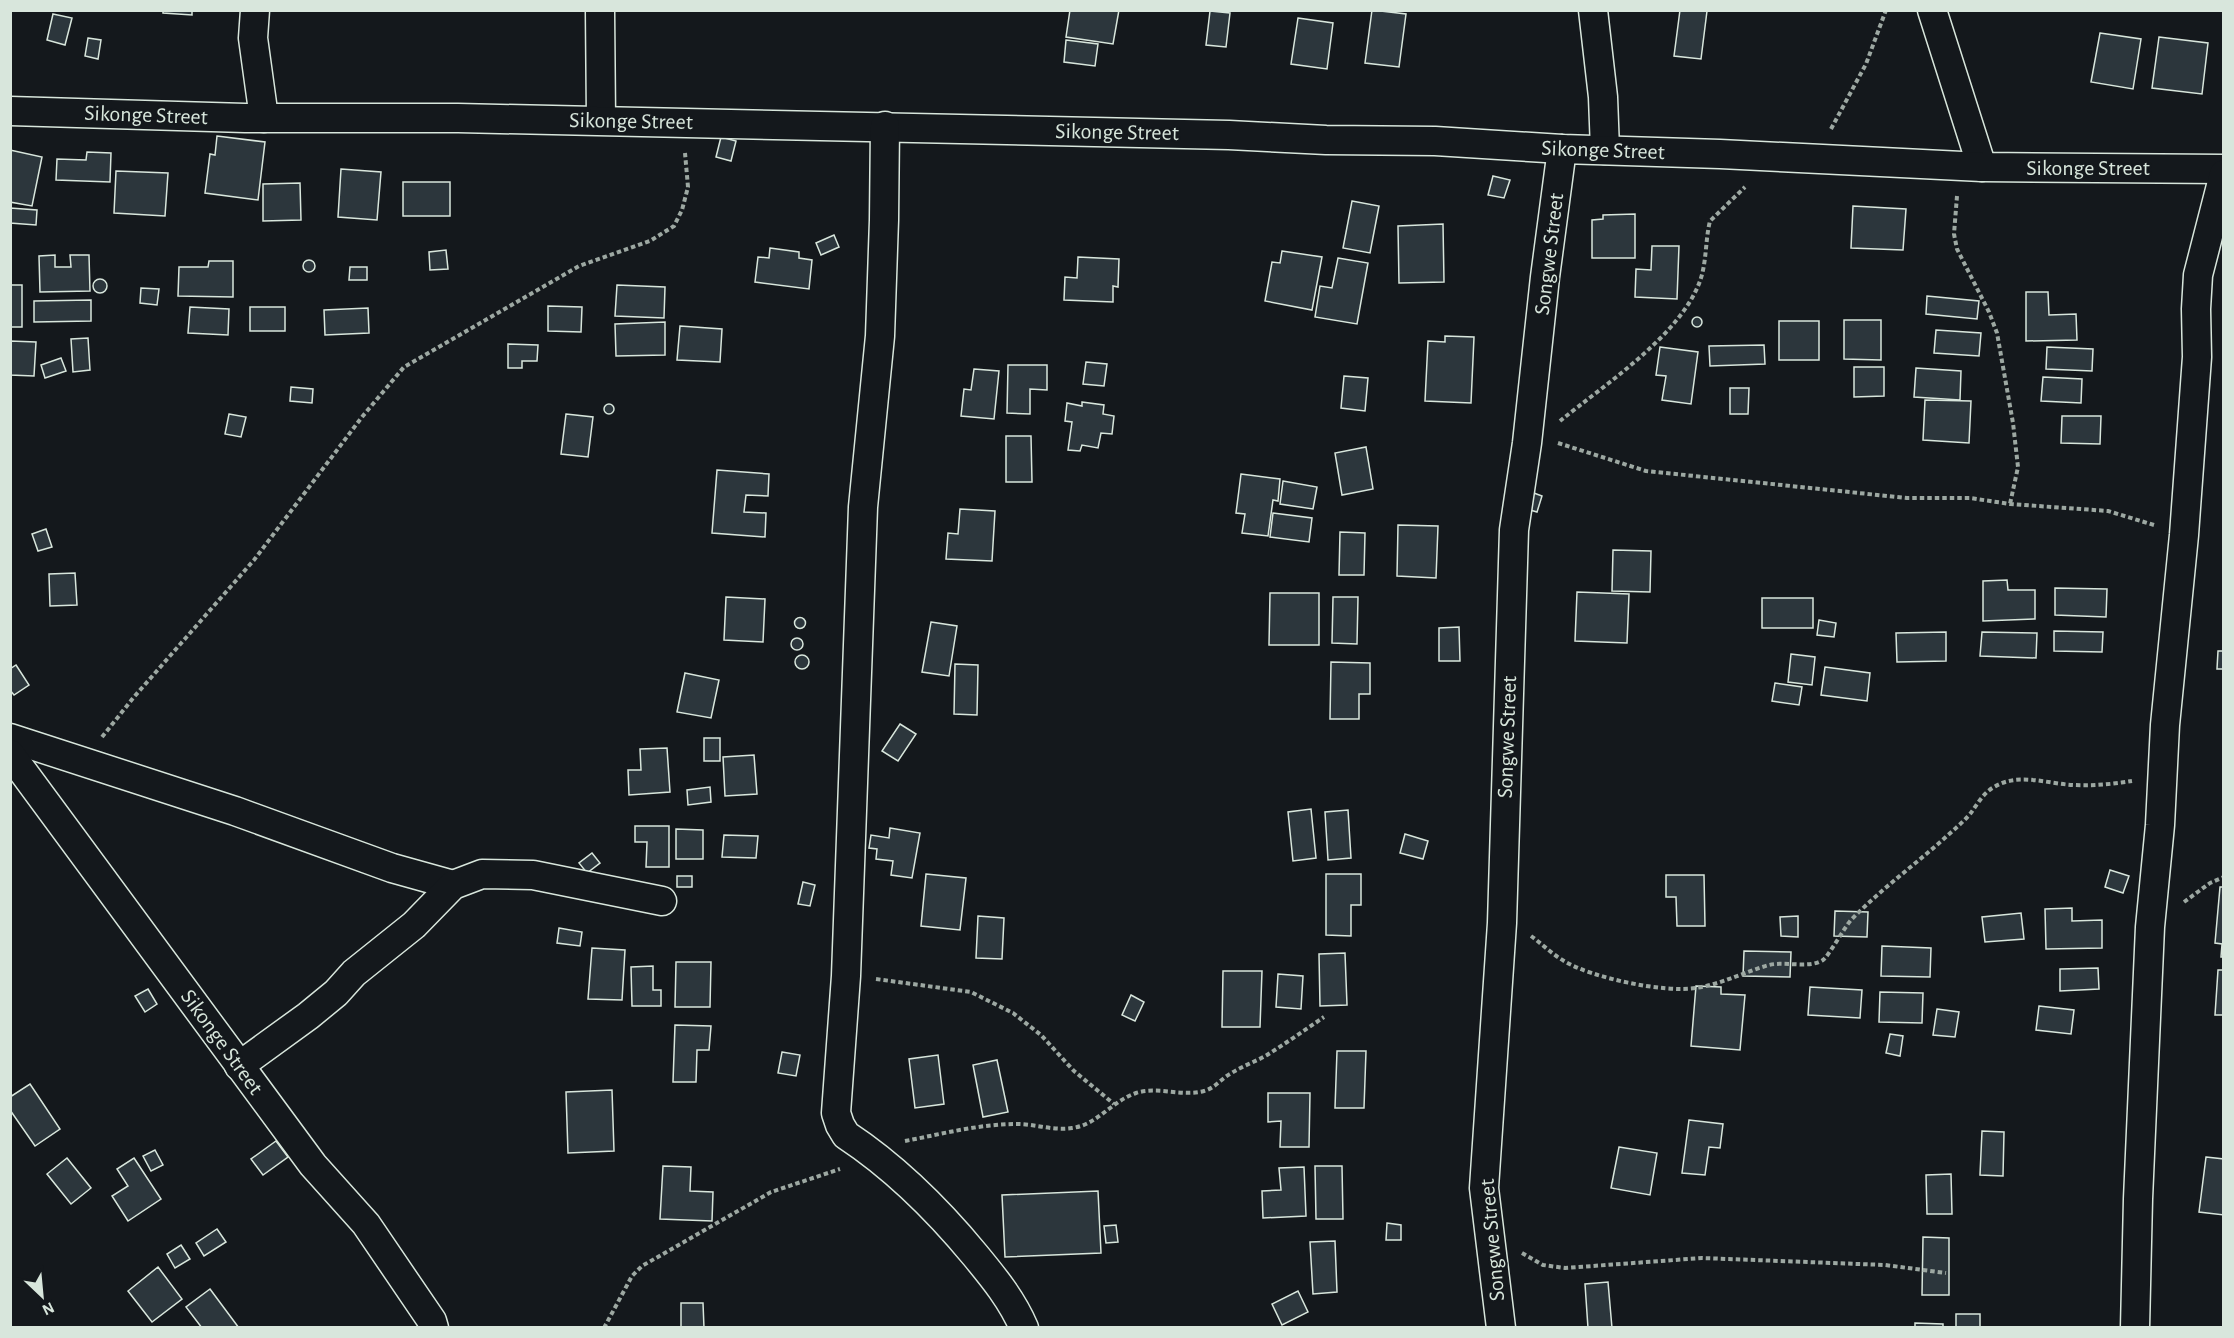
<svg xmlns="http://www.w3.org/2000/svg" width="2234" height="1338" viewBox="0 0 2234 1338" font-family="'Alegreya Sans',sans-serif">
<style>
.building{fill:#2c363c;stroke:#d8e6dc;stroke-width:1.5}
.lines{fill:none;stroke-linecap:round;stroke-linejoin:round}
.minor-casing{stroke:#d8e6dc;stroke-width:31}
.path{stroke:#9da8a2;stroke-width:4;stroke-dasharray:4.5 3;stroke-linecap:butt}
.minor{stroke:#14181c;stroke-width:28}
.labels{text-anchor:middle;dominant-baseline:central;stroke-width:4.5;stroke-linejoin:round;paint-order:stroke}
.street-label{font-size:22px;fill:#d8e6dc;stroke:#14181c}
</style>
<rect width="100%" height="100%" fill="#14181c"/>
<g class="building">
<path d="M163,10H192V15L163,13Z"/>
<path d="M1070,10H1119L1113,44L1066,37Z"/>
<path d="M1372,10L1406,14L1399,67L1365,63Z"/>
<path d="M1680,10L1707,11L1701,59L1674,56Z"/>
<path d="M1210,11L1230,13L1226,47L1206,45Z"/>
<path d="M53,14L72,18L65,45L47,40Z"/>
<path d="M1298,18L1333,23L1327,69L1291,64Z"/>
<path d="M2100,33L2141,39L2133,89L2091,82Z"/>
<path d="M2159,37L2208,43L2202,94L2152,88Z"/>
<path d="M88,38L101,40L98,59L85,56Z"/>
<path d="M1066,40L1098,44L1095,66L1064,62Z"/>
<path d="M217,136L265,142L258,200L205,193L210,154L215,155Z"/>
<path d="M721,137L736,141L731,161L716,157Z"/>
<path d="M10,150L42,157L32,206L10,202Z"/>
<path d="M87,152L111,153L110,182L56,180L57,159L86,160Z"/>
<path d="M341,169L381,172L377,220L338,217Z"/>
<path d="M116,171L168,173L165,216L114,213Z"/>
<path d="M1493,176L1510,180L1504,198L1488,195Z"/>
<rect x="403" y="182" width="47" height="34"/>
<path d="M300,183L301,220L263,221V184Z"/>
<path d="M1352,201L1379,206L1370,253L1343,248Z"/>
<path d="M1853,206L1906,209L1903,250L1851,248Z"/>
<path d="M10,208L37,210L36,225L10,223Z"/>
<path d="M1635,214V258H1592V220L1603,219V215Z"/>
<path d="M1443,224L1444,282L1399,283L1398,226Z"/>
<path d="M834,235L839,247L821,255L816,243Z"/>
<path d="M1652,246H1679L1677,299L1635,297L1636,269L1651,270Z"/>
<path d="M770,248L799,252V258L812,260L809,289L755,282L758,257L769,258Z"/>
<path d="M446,250L448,269L430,270L429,252Z"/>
<path d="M1282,251L1322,257L1312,310L1265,301L1272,262L1280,263Z"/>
<path d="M55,255V267H71L70,255H89L90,291L40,292L39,256Z"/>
<path d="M1078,257L1119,259L1118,287L1113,286V302L1064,300L1065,277L1077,278Z"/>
<path d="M1338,258L1368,263L1357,324L1315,317L1320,286L1332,288Z"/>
<circle cx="309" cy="266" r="6"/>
<path d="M209,261H233V297L178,296L179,267H208Z"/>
<path d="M350,267H367V280H349Z"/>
<circle cx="100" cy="286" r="7"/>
<rect x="10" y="285" width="12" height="42"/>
<path d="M617,285L665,287L664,318L615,316Z"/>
<path d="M141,288L159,289L157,305L140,303Z"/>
<path d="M2026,292H2048L2049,315L2076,314L2077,340L2026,341Z"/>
<path d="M1927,296L1979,301L1977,319L1926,314Z"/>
<path d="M91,300V321L34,322V301Z"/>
<path d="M548,306L582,307L581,332L548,331Z"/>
<path d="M190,307L229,309L228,335L188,333Z"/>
<rect x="250" y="307" width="35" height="24"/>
<path d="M368,308L369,333L325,335L324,310Z"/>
<circle cx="1697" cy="322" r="5"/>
<path d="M1844,320H1881V360L1844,359Z"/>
<rect x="1779" y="321" width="40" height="39"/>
<path d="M665,322V355L616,356L615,324Z"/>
<path d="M680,326L722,329L720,362L677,360Z"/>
<path d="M1936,330L1981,333L1979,356L1934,353Z"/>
<path d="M1445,336L1474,337L1471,403L1425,401L1428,341L1445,342Z"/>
<path d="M88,338L90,370L73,372L71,339Z"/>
<path d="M10,341L36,342L34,376L10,375Z"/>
<path d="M508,344L538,345L537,361H522V368H508Z"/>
<path d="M1764,345L1765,364L1710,366L1709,346Z"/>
<path d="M1660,347L1698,352L1691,404L1662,400L1666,376L1656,375Z"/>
<path d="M2047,347L2093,349L2092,371L2046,369Z"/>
<path d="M61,358L66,371L45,378L41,365Z"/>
<path d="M1086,362L1107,364L1104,386L1083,384Z"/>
<path d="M1008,365H1047V390L1030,389V414L1007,413Z"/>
<path d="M1854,367H1884V396L1854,397Z"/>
<path d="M1916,368L1961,371L1960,400L1914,397Z"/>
<path d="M974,369L999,371L994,419L961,416L964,389L971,390Z"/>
<path d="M1344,376L1368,378L1365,411L1341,408Z"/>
<path d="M2043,377L2082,379L2081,403L2041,401Z"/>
<path d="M291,387L313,389L312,403L290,401Z"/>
<path d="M1730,388H1749L1748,414H1730Z"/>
<path d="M1925,400L1971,401L1969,443L1923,440Z"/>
<path d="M1082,402L1104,405L1103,414L1114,416L1112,434L1101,433L1098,448L1082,445L1080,451L1068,450L1072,422L1065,421L1067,403L1082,406Z"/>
<circle cx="609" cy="409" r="5"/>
<path d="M229,414L246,417L241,437L225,434Z"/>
<path d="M566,414L593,417L588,457L561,454Z"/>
<path d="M2062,416H2101L2100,444L2061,443Z"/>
<path d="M1006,436H1031L1032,482H1006Z"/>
<path d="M1366,447L1373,489L1342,495L1335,453Z"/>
<path d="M717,470L769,474L768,496L746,495L744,512L766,513L765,537L712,533Z"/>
<path d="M1241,474L1280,479L1278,501L1273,500L1268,536L1242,533L1245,514L1236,513Z"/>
<path d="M1283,481L1317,487L1313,509L1280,504Z"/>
<path d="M1523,489L1542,496L1537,512L1517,506Z"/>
<path d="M960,509L995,511L992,561L946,559L948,533L958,534Z"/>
<path d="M1273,513L1312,518L1309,542L1270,537Z"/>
<path d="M1398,525L1438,526L1436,578L1397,576Z"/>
<path d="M46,529L52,547L38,551L32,534Z"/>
<path d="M1340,532L1365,533L1364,575H1339Z"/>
<path d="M1613,550L1651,551L1650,592L1612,591Z"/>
<path d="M75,573L77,605L50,606L49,574Z"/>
<path d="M2007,580L2008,590H2035V619L1983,621V581Z"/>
<path d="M2055,588L2107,589L2106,617L2055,615Z"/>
<path d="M1577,592L1629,594L1627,643L1575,641Z"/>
<path d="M1270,593H1319V645H1269Z"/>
<path d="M726,597L765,599L763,642L724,640Z"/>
<path d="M1333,597H1358L1357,644L1332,643Z"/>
<rect x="1762" y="598" width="51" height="30"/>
<circle cx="800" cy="623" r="5.5"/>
<path d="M1819,620L1836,623L1834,637L1817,635Z"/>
<path d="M931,622L957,626L949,676L922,672Z"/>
<path d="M1459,627L1460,661H1439V628Z"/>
<path d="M2054,631L2103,632L2102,652L2054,651Z"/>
<path d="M1946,632V661L1897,662L1896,633Z"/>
<path d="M1982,632L2037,633L2036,658L1980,656Z"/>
<circle cx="797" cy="644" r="6"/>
<path d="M2218,651H2224V669H2217Z"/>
<path d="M1791,654L1815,657L1812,685L1788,682Z"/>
<circle cx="802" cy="662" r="7"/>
<path d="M1331,662L1370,663V694H1359V719H1330Z"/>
<path d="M955,664L978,665L977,715L954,714Z"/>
<path d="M16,665L29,685L14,695L10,690V669Z"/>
<path d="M1825,667L1870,673L1867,701L1821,695Z"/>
<path d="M685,673L719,680L711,718L677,712Z"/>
<path d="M1775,683L1802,687L1799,705L1772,701Z"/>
<path d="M900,724L916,734L898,761L882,751Z"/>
<rect x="704" y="738" width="16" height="23"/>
<path d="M667,748L670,792L629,795L628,770H641L640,749Z"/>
<path d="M754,755L757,794L725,796L723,757Z"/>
<path d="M710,787L711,802L688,805L687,790Z"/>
<path d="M1311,809L1316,858L1293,861L1288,812Z"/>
<path d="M1348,810L1351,858L1328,860L1325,812Z"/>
<path d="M635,826H669V867H646L647,842H635Z"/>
<path d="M890,828L920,833L912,878L891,875L893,861L876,859L877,849L869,848L871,835L889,838Z"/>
<path d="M676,829L703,830V859H676Z"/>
<path d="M1405,834L1428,841L1423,859L1400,853Z"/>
<path d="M724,835L758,836L756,858L722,857Z"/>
<path d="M592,853L600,863L587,873L579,863Z"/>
<path d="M2110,870L2129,876L2123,893L2105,887Z"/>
<path d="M926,874L966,878L960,930L921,926Z"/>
<path d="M1326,874H1361V905H1351V936L1326,935Z"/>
<path d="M1666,875H1704L1705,926H1677L1676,897H1666Z"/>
<rect x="677" y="876" width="15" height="11"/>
<path d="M803,882L815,885L810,906L798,904Z"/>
<path d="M2220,887H2224V957H2221L2222,944L2215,943Z"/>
<path d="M2072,908V921L2102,920V948L2046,949L2045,909Z"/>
<path d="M1835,911L1868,912L1867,937L1834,936Z"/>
<path d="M2021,913L2024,939L1985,942L1982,917Z"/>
<path d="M978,916L1004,918L1002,959L976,958Z"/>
<path d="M1798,916V937L1781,936L1780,917Z"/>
<path d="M559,928L582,932L580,946L557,943Z"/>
<path d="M1882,946L1931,948L1930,977L1881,976Z"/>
<path d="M592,948L625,950L622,1000L588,999Z"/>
<path d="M1744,951L1791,952L1790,977L1743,976Z"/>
<path d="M1345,953L1347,1005L1320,1006L1319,954Z"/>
<path d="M676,962H711L710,1007H675Z"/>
<path d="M653,966V990H661V1006H632L631,967Z"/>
<path d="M2098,968L2099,989L2060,991V969Z"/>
<path d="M2218,970H2224V1015H2215Z"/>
<path d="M1223,971H1262L1260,1027H1222Z"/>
<path d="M1278,974L1303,976L1301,1009L1276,1007Z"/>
<path d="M1696,986L1721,987V994L1745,995L1740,1050L1691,1046Z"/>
<path d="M1810,987L1862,990L1860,1018L1808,1015Z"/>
<path d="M148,989L157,1004L145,1012L135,996Z"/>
<path d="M1880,992L1923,993L1922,1023L1879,1022Z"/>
<path d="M1131,995L1144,1002L1135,1021L1122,1015Z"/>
<path d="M2039,1006L2074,1010L2071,1034L2036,1030Z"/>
<path d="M1937,1009L1959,1012L1955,1037L1933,1035Z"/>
<path d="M675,1025L711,1026L709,1050H697L696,1082H673Z"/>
<path d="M1890,1034L1903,1036L1900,1056L1886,1053Z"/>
<path d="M1337,1051H1366L1364,1108H1335Z"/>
<path d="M782,1052L800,1055L796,1076L778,1073Z"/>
<path d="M938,1055L944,1104L915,1108L909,1059Z"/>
<path d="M997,1060L1008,1112L983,1117L973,1065Z"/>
<path d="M30,1084L60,1129L35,1146L10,1110V1097Z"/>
<path d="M612,1090L614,1151L568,1153L566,1092Z"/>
<path d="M1268,1093H1310L1309,1147H1280L1281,1121L1268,1122Z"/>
<path d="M1689,1120L1723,1124L1720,1148L1709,1147L1705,1175L1682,1173Z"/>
<path d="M1982,1131L2004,1132L2003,1176L1980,1175Z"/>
<path d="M276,1141L288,1157L263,1175L251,1159Z"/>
<path d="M1619,1147L1657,1153L1650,1195L1611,1188Z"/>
<path d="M155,1150L163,1165L151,1171L143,1156Z"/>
<path d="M2206,1157L2224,1159V1215L2199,1212Z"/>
<path d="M67,1158L91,1188L71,1204L47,1174Z"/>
<path d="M134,1158L161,1199L128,1221L112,1196L128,1186L117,1169Z"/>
<path d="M663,1166L691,1167L690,1191L713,1192L712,1221L660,1219Z"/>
<path d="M1315,1166H1342L1343,1219H1316Z"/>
<path d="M1304,1167L1306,1216L1263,1218L1262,1191L1281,1190L1279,1168Z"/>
<path d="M1951,1174L1952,1214H1927L1926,1175Z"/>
<path d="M1098,1191L1101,1253L1005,1257L1002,1195Z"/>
<path d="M1387,1223L1401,1225V1240H1386Z"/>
<path d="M1116,1225L1118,1242L1106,1243L1104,1226Z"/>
<path d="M217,1229L226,1242L204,1256L196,1243Z"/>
<path d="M1923,1237L1949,1238V1295H1922Z"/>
<path d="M1335,1241L1337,1292L1313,1294L1310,1242Z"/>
<path d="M181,1245L190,1259L175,1268L167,1254Z"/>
<path d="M158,1267L182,1299L152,1322L128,1291Z"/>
<path d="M1608,1282L1612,1328H1588L1585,1284Z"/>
<path d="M210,1289L239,1328H202L186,1307Z"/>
<path d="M1298,1291L1308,1312L1282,1325L1272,1304Z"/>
<path d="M681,1303H703L704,1328H681Z"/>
<rect x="1956" y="1314" width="24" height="14"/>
<path d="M1915,1323L1943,1324V1328H1915Z"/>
</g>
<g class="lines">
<defs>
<g id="minor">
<path d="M255,10L253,38L264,118"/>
<path d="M600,10L601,120"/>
<path d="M1593,10L1603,97L1605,150"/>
<path d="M1932,10L1982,167"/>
<path d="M10,111L245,118H458L1229,135L1326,140L1435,141L1562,149L1720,154L1982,167L2224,169"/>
<path d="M885,126L884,220L880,336L863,507L846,976L836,1113L840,1125L846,1135C896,1168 937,1209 975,1255C994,1278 1012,1300 1024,1328"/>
<path d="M10,738L235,811L392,868L453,885"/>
<path d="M10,754L313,1165L366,1224L432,1321L434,1328"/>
<path d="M239,1066L308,1016L336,993L354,973L414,925L453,885L482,874L533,875L662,901"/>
<path d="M1501,1328L1484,1188L1502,923L1514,530L1527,443L1545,277L1562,149"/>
<path d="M2135,1328L2138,1199L2150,927L2160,825L2165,725L2184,535L2197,357L2196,309L2198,275L2224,174"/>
</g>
</defs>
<use href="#minor" class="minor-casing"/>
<g class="path">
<path d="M1831,129L1866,64L1886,10"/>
<path d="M1957,196L1954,234L1957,249L1989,312L1997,333L2013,423L2018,467L2010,504"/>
<path d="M1560,421C1604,385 1680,336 1700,281C1707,261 1705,241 1710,221L1745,187"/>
<path d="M1558,443L1646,471L1907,498H1970L2010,504L2108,511L2154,525"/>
<path d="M102,737L134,697L254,560L362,417L404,367L579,266L650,241L674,226L682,210L688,187L685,153"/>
<path d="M2184,902L2210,883L2224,877"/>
<path d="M1531,936C1542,944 1552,954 1564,961C1592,978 1664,993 1696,988C1722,984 1744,972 1769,965C1785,961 1809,969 1823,960C1828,957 1844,928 1851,920C1881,889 1916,864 1947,836C1955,829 1963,822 1970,814C1977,805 1983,793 1994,787C2019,772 2047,784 2074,785C2094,786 2113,784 2132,781"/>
<path d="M876,979L971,992L1013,1013L1041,1035L1074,1071L1114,1104"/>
<path d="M905,1141C942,1134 979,1124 1017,1124C1035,1124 1054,1131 1072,1128C1097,1125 1112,1101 1136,1093C1158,1086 1182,1097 1204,1091C1215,1088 1221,1079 1230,1074C1242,1066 1255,1062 1267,1055C1286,1043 1305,1030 1324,1017"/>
<path d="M1522,1253L1543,1265L1565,1268L1702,1258L1885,1265L1946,1273"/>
<path d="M604,1328L632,1276L642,1266L771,1192L840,1169"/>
</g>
<use href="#minor" class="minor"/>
</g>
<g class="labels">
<g class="street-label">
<text transform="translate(146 115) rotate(2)">Sikonge Street</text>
<text transform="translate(631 121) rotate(1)">Sikonge Street</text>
<text transform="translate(1117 132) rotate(1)">Sikonge Street</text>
<text transform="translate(1603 150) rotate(2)">Sikonge Street</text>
<text x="2088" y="168">Sikonge Street</text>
<text transform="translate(1549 254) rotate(-83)">Songwe Street</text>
<text transform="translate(1507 737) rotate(-88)">Songwe Street</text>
<text transform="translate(222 1042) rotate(54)">Sikonge Street</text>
<text transform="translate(1492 1240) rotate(-95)">Songwe Street</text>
</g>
</g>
<rect width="2234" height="1338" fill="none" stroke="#d8e6dc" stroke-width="24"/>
<g transform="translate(42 1296) rotate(154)" stroke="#14181c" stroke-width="4.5" paint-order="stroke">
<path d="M0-4.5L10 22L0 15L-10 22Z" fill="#d8e6dc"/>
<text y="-9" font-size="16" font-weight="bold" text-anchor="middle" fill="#d8e6dc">N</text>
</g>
</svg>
